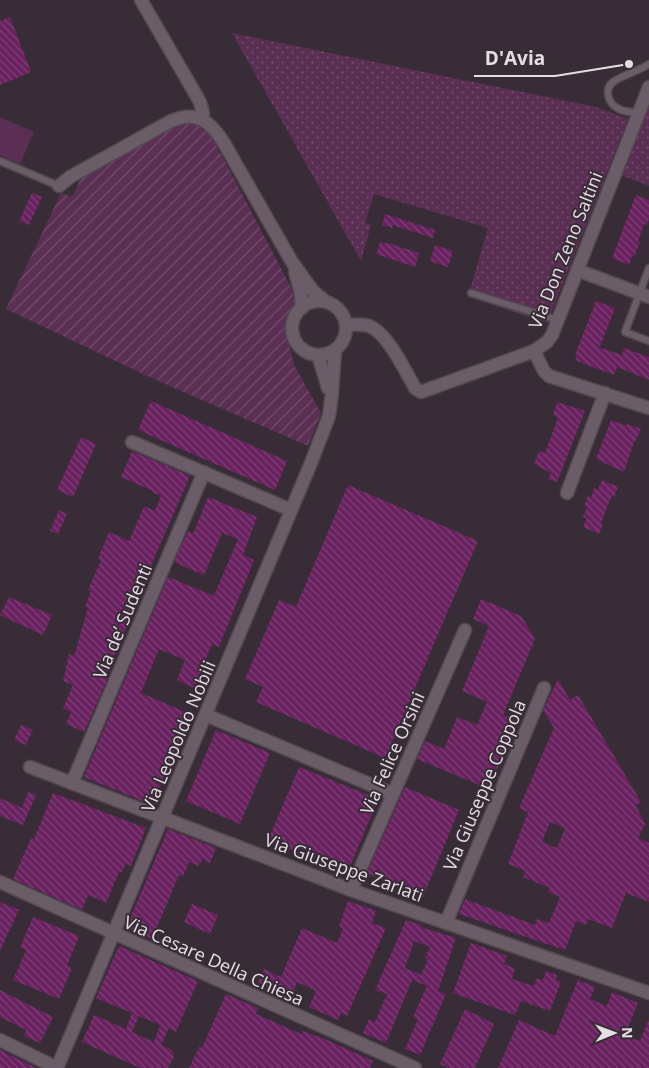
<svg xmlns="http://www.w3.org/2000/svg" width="649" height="1068" viewBox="0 0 649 1068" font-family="'Open Sans',sans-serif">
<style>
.grass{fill:url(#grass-dots)}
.garden{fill:url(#garden-furrows)}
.pitch{fill:#5b2f54}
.building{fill:url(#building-back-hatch);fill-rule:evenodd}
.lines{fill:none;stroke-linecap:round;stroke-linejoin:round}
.service-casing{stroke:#524950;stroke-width:9}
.minor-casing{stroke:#524950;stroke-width:15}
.service{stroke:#6a5d67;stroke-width:6}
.minor{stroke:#6a5d67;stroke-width:12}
.labels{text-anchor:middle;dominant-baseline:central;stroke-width:4;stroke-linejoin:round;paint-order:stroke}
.street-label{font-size:18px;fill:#e5dee3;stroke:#382d36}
.leader{fill:none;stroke:#e5dee3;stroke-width:2}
.callout-dot{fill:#e5dee3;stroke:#382d36;stroke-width:2}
.callout-label{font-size:19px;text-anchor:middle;font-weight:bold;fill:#e5dee3;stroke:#382d36;stroke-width:4;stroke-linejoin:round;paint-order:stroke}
</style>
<defs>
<pattern id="grass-dots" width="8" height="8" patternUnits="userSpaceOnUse" patternTransform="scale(1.25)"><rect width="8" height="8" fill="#5b2f54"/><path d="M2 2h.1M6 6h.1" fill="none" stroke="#724d6c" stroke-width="1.8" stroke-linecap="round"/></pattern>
<pattern id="garden-furrows" width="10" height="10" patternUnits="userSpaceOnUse" patternTransform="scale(1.25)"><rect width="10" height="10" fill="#5b2f54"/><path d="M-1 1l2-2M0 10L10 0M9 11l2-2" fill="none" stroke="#724d6c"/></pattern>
<pattern id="building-back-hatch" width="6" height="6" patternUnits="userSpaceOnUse" patternTransform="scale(1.25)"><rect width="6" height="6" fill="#692160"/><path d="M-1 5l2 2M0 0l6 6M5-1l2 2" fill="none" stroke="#7e4177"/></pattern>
</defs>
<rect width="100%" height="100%" fill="#382d36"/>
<g class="grass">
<path d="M232,33L596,107L628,119L547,323L468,297L488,228L374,194L365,223L371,225L361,261Z"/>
<path d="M649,105V186L621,175Z"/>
</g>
<path class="garden" d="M185,122C198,123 205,130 213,139L295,295L289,345L294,365L321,413L308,446L147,376L6,309L61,193L72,197L81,178L171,127Z"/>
<path class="pitch" d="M0,117L34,132L20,164L0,155Z"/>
<g class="building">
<path d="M10,17L31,72L0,85V21Z"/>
<path d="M32,193L42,197L29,225L19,221Z"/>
<path d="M636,195L649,200V219L647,225L644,224L638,242H640L634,257L632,256L629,265L612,258Z"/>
<path d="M385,214L435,230L433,238L393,225L392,228L382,225Z"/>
<path d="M380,242L388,244V243L419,253L415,267L376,254Z"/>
<path d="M435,245L453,251L448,267L430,261Z"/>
<path d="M596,301L615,308L601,344L598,347L622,355L624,348L649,357V380L617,367L614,375L577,361L575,355Z"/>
<path d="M151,401L287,461L275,490L138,430Z"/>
<path d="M557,402L585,411L557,482L548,479L551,473L534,464L539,451L545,453L558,418L553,415Z"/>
<path d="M611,420L627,426V424L641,429L635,442H634L624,472L596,459Z"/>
<path d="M81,437L96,444L73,497L57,490Z"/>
<path d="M132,451L190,476L145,579L138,576L126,604L135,607L105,677L108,678L84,732L66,724L71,712L63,708L73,685L63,681L69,654L74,656L88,608L85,607L91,591L88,590L101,560L98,559L109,532L129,541L144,506L155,511L161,496L152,492L153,491L121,477Z"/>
<path d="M602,480L618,487L614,497L612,496L608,505L601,523L603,524L599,534L583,527L587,518L583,517L587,507L584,506L588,496L591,498L594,488L598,490Z"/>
<path d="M348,485L478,541L385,758L256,702L263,687L245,679L279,600L296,607Z"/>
<path d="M208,497L257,517L243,555L254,560L219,647L212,644L194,688L177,680L185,660L159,649L141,693L190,714L152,805L84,777L168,577L214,596L238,539L222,533L204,575L174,562L188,531L193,534Z"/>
<path d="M59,510L67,514L58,534L50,531Z"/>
<path d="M9,597L52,615L43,635L0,615Z"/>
<path d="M481,599L521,616L535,639L503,715L517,721L489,789L417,759L425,741L444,749L457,717L477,725L487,702L462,691L489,626L473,619Z"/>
<path d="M558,679L570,700L578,695L641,802L636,805L645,824L638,838L649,843V902L626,893L612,928L588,919L586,925L576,921L565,950L459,914L465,899L535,925L537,919L549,923L560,897L548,892L550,888L523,877L526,871L508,864L528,812L519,808L554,728L543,711ZM550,822L565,828L557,848L542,842Z"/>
<path d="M21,725L33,730L26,745L14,740Z"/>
<path d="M216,730L270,753L240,824L186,801Z"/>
<path d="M299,767L378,799L349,869L300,848L298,853L268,840Z"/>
<path d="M405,787L459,810L423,897L367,873Z"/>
<path d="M28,792L36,795L23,825L0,816V798L22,808Z"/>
<path d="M53,793L146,828L131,866L126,864L121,873L119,872L106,903L88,895L82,910L13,879L31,838L34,839Z"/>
<path d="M168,829L216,848L210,863L202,859L199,866L189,862L183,877L179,875L152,939L126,928Z"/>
<path d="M348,901L376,911L372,923L386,928L347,1016L341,1013L338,1020L309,1007L316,991L297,982L291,997L258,983L264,969L281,977L302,928L337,943L343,928L339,926Z"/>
<path d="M0,902L19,910L0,951Z"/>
<path d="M192,904L218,915L210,934L184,922Z"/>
<path d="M33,917L79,936L67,966L72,968L59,999L13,980L26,950L20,947Z"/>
<path d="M406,920L421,925V927L456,938L438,991L446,994L420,1055L405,1049L418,1019L413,1017L427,986L412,980L386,1043L363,1033L369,1019L375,1022L387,994L375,990ZM414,941L430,947L425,958L428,959L421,975L405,968Z"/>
<path d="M471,943L507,956L504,964L515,968L512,979L534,986L537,978L543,980L546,971L557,975L556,980L561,982L550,1011L521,1001L515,1015L453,993Z"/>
<path d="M119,946L198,981L176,1032L169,1028L161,1045L172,1050L174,1057L168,1068H140L82,1042L94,1015L126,1029L132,1013L96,998ZM139,1016L160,1025L154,1042L132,1032Z"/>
<path d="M578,980L595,987L590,999L607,1006L612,992L638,1003L625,1035L640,1041L649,1019V1068H498L519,1020L555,1036Z"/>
<path d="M0,990L53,1017L40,1043L24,1036L26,1030L0,1017Z"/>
<path d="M226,994L258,1008L256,1014L301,1034L303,1031L327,1040L373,1061L370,1068H189L199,1047L202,1048Z"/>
<path d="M465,1009L494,1024L475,1068H448L440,1064Z"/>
<path d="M0,1050L36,1068H0Z"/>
</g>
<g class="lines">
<defs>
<g id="service">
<path d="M639,113C632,112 625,112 619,109C607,103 603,87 616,80C626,74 639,71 649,64"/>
<path d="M0,161L59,186"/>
<path d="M649,268L625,332L649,341"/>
<path d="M471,293L558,320"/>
</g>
<g id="minor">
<path d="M141,0L200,102L203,113L202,119"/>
<path d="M649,87L552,335L547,342L534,351L544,371L549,376L649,408"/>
<path d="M59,186L70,177L171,121C197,110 210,121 224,143L292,262L313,291L326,302"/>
<path d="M577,270L649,297"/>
<path d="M295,272L301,293L302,308"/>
<circle cx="319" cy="328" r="27"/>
<path d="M346,325C355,325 366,323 373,328C389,337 406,372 415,388L421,392L534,351"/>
<path d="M318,355L328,388"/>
<path d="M132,442L291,510"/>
<path d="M567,493L605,393"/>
<path d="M206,715L393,794"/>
<path d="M30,767L351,890L649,993"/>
<path d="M72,783L204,472"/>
<path d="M0,882L415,1068"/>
<path d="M351,890L465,630"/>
<path d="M446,923L544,688"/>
<path d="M0,1040L57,1068"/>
<path d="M57,1068L311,463L329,416L332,393L335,351"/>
</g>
</defs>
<use href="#service" class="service-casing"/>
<use href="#minor" class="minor-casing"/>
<use href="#service" class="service"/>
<use href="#minor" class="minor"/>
</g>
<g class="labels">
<g class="street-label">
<text transform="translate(565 250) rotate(-68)">Via Don Zeno Saltini</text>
<text transform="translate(122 621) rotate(-67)">Via de’ Sudenti</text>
<text transform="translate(178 736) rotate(-67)">Via Leopoldo Nobili</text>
<text transform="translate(392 753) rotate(-66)">Via Felice Orsini</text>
<text transform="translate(484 785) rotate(-67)">Via Giuseppe Coppola</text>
<text transform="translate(344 867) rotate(20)">Via Giuseppe Zarlati</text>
<text transform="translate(214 960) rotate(24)">Via Cesare Della Chiesa</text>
</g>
</g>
<path class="leader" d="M629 64L555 76H474"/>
<circle class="callout-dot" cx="629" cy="64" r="5"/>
<g class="callout-label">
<text x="515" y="65">D'Avia</text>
</g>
<g transform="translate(614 1033) rotate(89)" stroke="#382d36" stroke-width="4" paint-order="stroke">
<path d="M0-4L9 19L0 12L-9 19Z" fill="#e5dee3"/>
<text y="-8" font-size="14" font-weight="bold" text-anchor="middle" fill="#e5dee3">N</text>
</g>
</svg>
